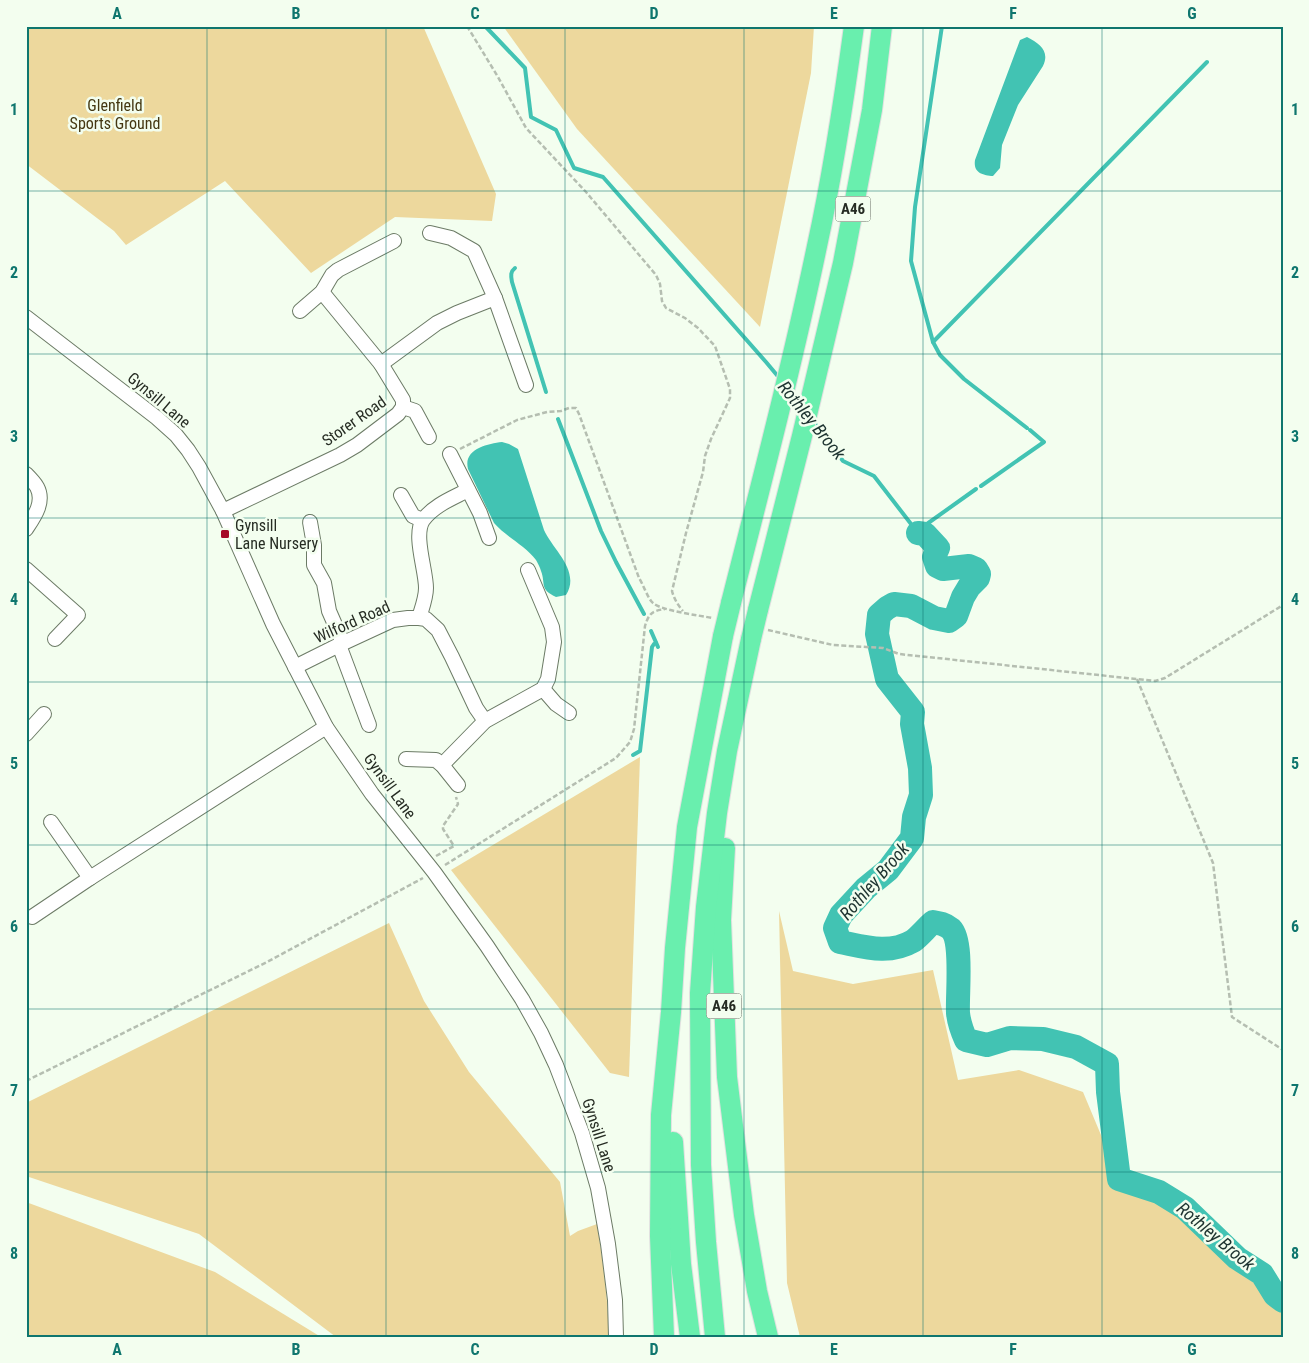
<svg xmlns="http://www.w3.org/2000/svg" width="1309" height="1363" viewBox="0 0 1309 1363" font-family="'Roboto Condensed',sans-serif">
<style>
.green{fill:#edd89d}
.water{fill:#42c3b3}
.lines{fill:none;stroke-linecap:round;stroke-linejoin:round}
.stream{stroke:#42c3b3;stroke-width:4}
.river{stroke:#42c3b3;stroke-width:24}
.minor-casing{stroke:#6c7b66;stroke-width:16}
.highway-casing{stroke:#e1e1e0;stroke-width:22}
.path{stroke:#b5beb1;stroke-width:2.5;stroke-dasharray:5 2.5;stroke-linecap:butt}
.minor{stroke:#fff;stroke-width:14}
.highway{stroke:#69efae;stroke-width:20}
.highway-bridge-casing{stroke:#e1e1e0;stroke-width:22;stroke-linecap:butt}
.highway-bridge{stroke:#69efae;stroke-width:20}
.grid{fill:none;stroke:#0f766e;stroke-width:1;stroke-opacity:0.55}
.poi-dot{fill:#a50a28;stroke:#f3feef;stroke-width:2}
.labels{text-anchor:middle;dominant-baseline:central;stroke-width:5;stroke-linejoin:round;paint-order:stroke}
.shield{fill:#f3feef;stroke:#646b60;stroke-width:1}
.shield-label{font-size:15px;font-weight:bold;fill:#262c23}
.park-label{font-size:16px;fill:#443711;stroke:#f3feef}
.street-label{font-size:16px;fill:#262c23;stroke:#f3feef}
.poi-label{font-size:16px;fill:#262c23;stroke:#f3feef;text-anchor:start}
.water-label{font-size:18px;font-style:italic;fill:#1d3330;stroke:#f3feef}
.neatline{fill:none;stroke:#0f766e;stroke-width:2}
.grid-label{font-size:16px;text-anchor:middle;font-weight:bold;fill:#0f766e}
</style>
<rect width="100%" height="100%" fill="#f3feef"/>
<g class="green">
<path d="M26,26H423L496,194L492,221L395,217L311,273L225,181L126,245L114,231L26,164Z"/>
<path d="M503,26H814L811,73L760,327L577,129Z"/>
<path d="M640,757L629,1077L610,1073L451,870Z"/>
<path d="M779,911L793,971L853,984L933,970L958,1080L1019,1070L1083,1092L1119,1178L1180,1205L1283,1301V1337H800L787,1283Z"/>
<path d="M389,923L424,1001L469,1072L560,1182L570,1236L578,1231L597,1224C603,1261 608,1299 609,1337H336L199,1234L26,1176V1103Z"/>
<path d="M26,1202L215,1272L321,1337H26Z"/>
</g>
<g class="water">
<path d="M1027,37C1040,44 1050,51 1043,66L1018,105L1002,145L1000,168L993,176C983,175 973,173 975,160L1020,40Z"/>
<path d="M502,442L509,444L518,449L544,530C553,550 581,571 566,595L556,597C539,589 546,584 541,571C540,567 538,564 536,560C525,545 506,537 494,523L468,469C463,449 487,444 502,442Z"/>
</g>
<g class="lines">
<g class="stream">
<path d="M485,26L525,68L531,117L556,130L574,168L603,177L766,362L781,380"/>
<path d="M942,26L915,207L911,261L933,342L940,355L964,379L1027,428"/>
<path d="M515,268C510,272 511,276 512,282L546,392"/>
<path d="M933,342L1207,62"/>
<path d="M791,393L802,407"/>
<path d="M558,419L601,531L616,562L644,614"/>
<path d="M813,421L843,461L874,476L918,533"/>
<path d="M981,486L1044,442L1030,430"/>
<path d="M917,531L976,489"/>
<path d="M651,631L658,647"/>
<path d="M633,755L640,751L652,647L654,644L656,643"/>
</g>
<path class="river" d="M918,533L925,534L938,548L934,557L937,566L943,569L969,566L976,569L979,574L978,578L969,587L963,597L956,616L949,621L934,618L911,606L894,604L887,608L879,615L877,634L887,679L913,712L912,724L920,768L921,795L914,817L912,838L888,870L866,888L841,915L835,928L840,942C865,947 889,955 913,941C920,936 926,928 933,922C939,923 945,924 951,929C963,941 957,995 958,1013C959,1023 962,1031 966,1040L987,1045L1010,1038L1043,1039L1076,1047L1107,1064L1108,1092L1119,1179L1159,1192L1185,1208L1237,1258L1262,1274L1275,1295L1283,1301"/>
<defs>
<g id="minor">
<path d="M430,233L451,238L474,251L495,298L526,385"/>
<path d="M300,311L322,292L332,275L338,270L394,241"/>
<path d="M26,317L157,418L176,435L188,450L199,467L223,511L273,624L326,727L372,794L434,872L487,946L522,999L541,1033L556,1065L582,1133L598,1188L608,1244L615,1300L616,1337"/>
<path d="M381,364L437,323L457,313L495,298"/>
<path d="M403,407L415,411L429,437"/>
<path d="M450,454L480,513L489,538"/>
<path d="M26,474C30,478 34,482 37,487C45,502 34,517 26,529"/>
<path d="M401,495L413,516L422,520"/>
<path d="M223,511L340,455L357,445L398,414L403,407V400L381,364L322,292"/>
<path d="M310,522L314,545V565L324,583L329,611L343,643"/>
<path d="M26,569L78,615L55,639"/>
<path d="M419,618C422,608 426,598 426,588C426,570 413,535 423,520C434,505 453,498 468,490"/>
<path d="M339,645L369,725"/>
<path d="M295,667L339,645L393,620L408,618H419L426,619L438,630L452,657L476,708L485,721"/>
<path d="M543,689L556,704L569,713"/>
<path d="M26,734L44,714"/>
<path d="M406,759L436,760L442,765L458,785"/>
<path d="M442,765L485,721L543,689L548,679L554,642L552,627L528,570"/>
<path d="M51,822L90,878"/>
<path d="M32,917L90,878L326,727"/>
</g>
<g id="highway">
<path d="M731,603C761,484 792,366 817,246C833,173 844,100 854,26"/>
<path d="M758,610L802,436L843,263L872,110L882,26"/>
<path d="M725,848L721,920L727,1077L744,1215L757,1291L768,1337"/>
<path d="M673,1142L681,1264L690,1337"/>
<path d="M664,1337L660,1236L661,1115L671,1012L675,948L687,827L723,636"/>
<path d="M715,1337L706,1242L701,1165L700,993L706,907L717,813L727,751L751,639"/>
</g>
</defs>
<use href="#minor" class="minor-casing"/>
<use href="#highway" class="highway-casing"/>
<g class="path">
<path d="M467,26L498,77L526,128L586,192L656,275L660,284L662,301L666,308L685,318L698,328L715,346L730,389V398L711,439L705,456L703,472L686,533L672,591C674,599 678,605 683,611"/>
<path d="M460,449L517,420L547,412L561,411L569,408H576L579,414L639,578C643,584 648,599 653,603C662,611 698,615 712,618"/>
<path d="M768,630L833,645L883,648L899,654L1155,681L1165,678L1283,605"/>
<path d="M1137,679L1213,863L1232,1017L1283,1050"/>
<path d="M436,856L454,846L443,829V826L458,804L456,797"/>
<path d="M445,865L616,758L630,742L634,729L645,626C649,613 652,611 665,609"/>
<path d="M26,1081L267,962L423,878"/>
</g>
<use href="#minor" class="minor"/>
<use href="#highway" class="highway"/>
<defs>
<g id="highway-bridge">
<path d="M723,636L731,603"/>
<path d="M751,639L758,610"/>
</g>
</defs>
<use href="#highway-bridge" class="highway-bridge-casing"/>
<use href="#highway-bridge" class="highway-bridge"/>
</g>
<path class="grid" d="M207,26V1337M386,26V1337M565,26V1337M744,26V1337M923,26V1337M1102,26V1337M26,191H1283M26,354H1283M26,518H1283M26,682H1283M26,845H1283M26,1009H1283M26,1172H1283"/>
<rect class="poi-dot" x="220" y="529" width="10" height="10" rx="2.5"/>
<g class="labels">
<g class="shield">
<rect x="835.5" y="196.5" width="35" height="25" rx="4"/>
<rect x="706.5" y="993.5" width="35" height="25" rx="4"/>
</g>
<g class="shield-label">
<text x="853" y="209">A46</text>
<text x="724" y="1006">A46</text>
</g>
<g class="park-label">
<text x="115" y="105">Glenfield<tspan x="115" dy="18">Sports Ground</tspan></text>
</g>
<g class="street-label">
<text transform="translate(159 400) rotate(40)">Gynsill Lane</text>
<text transform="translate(354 421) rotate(-35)">Storer Road</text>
<text transform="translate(352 622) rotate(-24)">Wilford Road</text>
<text transform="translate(390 786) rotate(54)">Gynsill Lane</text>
<text transform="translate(599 1135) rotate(72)">Gynsill Lane</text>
</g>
<g class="poi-label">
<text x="235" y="525">Gynsill<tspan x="235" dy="18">Lane Nursery</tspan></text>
</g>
<g class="water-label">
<text transform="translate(812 420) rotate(51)">Rothley Brook</text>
<text transform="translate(874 881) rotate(-49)">Rothley Brook</text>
<text transform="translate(1216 1236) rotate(40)">Rothley Brook</text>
</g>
</g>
<rect width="1309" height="1363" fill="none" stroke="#f3feef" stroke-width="55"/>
<rect x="28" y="28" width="1254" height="1308" class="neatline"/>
<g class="grid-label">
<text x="117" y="19">A</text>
<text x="296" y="19">B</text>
<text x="475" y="19">C</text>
<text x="654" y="19">D</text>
<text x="834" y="19">E</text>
<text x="1013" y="19">F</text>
<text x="1192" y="19">G</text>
<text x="14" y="115">1</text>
<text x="1295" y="115">1</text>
<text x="14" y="278">2</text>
<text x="1295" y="278">2</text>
<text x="14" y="442">3</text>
<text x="1295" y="442">3</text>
<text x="14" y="605">4</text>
<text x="1295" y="605">4</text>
<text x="14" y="769">5</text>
<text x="1295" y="769">5</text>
<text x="14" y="932">6</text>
<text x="1295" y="932">6</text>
<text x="14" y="1096">7</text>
<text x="1295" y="1096">7</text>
<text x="14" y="1259">8</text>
<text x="1295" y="1259">8</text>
<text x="117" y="1355">A</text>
<text x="296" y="1355">B</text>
<text x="475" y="1355">C</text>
<text x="654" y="1355">D</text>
<text x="834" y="1355">E</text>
<text x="1013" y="1355">F</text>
<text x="1192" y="1355">G</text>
</g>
</svg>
